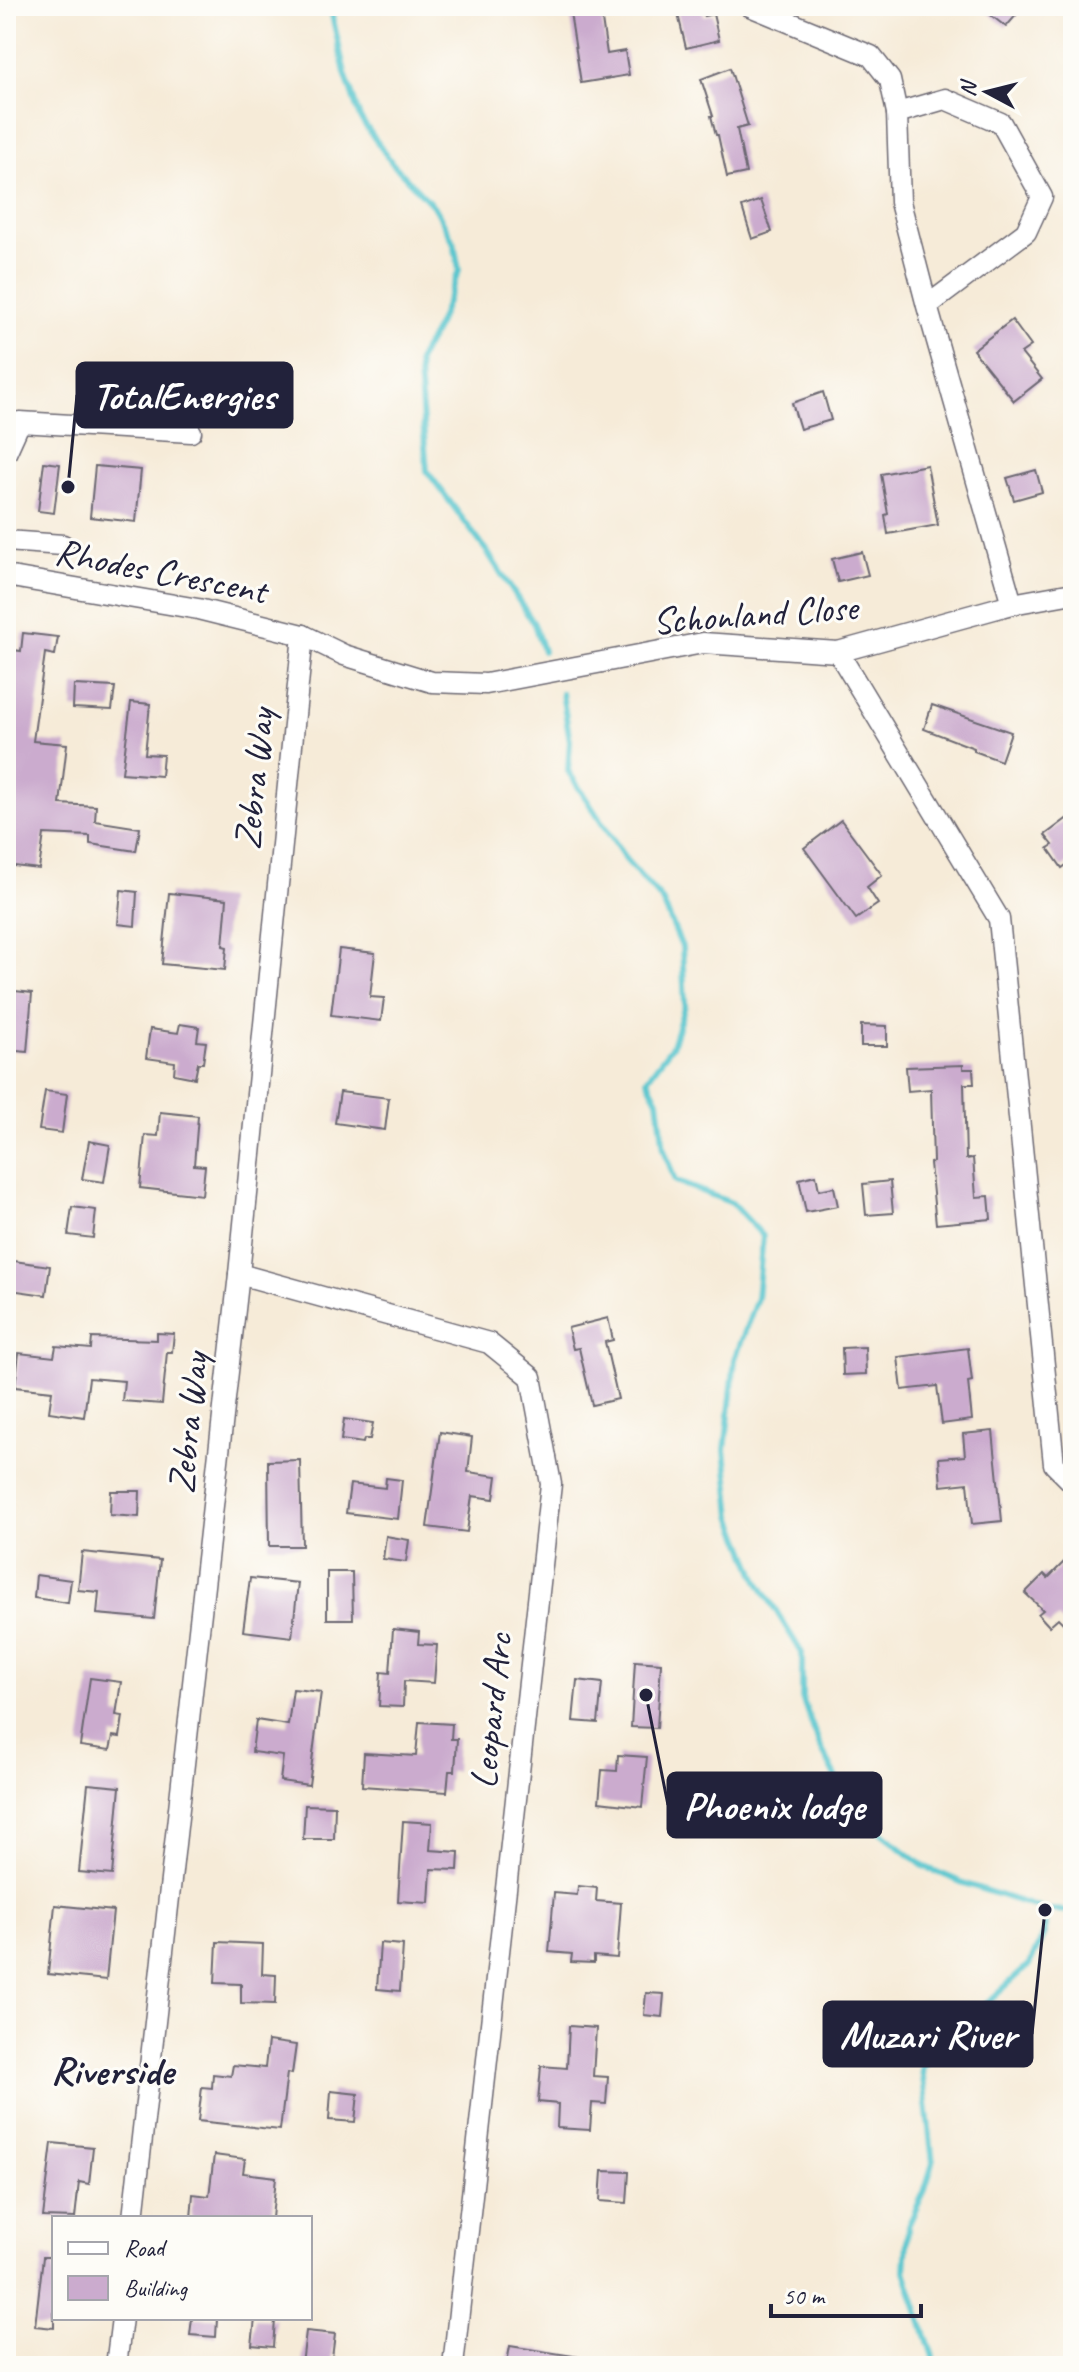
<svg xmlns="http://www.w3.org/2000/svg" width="1079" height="2372" viewBox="0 0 1079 2372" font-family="Caveat,sans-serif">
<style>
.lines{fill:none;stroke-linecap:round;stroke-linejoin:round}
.stream{stroke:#57c5cd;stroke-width:6}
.building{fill:#cbabce}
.minor-casing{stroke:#6c6872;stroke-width:23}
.minor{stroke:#fff;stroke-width:20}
.labels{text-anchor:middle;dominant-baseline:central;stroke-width:6;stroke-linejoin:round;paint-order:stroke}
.street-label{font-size:38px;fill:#22223b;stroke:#fdfcf7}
.neighbourhood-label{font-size:40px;font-weight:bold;fill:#22223b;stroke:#fdfcf7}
.leader{fill:none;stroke:#22223b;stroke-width:3}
.callout-dot{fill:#22223b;stroke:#fdfcf7;stroke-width:3}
.callout{fill:#22223b;stroke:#22223b;stroke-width:3}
.callout-label{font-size:40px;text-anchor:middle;font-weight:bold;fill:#fff}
</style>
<rect width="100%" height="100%" fill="#fdfcf7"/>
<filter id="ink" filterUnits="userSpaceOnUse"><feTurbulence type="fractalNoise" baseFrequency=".0125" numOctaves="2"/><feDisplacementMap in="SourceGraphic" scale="16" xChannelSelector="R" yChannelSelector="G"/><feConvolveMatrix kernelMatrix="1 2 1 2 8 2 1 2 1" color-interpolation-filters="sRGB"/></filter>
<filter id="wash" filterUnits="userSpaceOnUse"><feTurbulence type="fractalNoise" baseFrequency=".006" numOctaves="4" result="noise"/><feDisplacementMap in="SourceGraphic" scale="32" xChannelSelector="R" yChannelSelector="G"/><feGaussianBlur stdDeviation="1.8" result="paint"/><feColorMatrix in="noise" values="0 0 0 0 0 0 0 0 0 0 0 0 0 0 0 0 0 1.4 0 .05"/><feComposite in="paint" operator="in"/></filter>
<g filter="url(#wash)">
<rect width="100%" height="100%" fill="#f6ebd8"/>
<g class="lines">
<g class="stream">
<path d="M330,6L345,73L360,118L392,163L436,209L454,243L459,270L438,325L418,361L427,471L488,553L534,624L543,651"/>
<path d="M562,693L570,741L568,771L626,860L662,900L682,947L685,1005L672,1046L647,1079L658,1100L664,1149L675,1181L732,1203L763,1236L757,1298L735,1359L725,1450L732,1516L759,1583L802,1653V1698L819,1744L841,1786L878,1830L923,1866L963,1883L1045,1910L1073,1911"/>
<path d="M936,2366L905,2271L908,2226L924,2192L933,2163L922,2069L965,2023L1029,1965L1045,1932V1910"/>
</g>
</g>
<g id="blocks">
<g class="building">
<path d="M569,6H600L607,54L625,51L629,75L581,83Z"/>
<path d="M676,6H702L704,16L713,14L719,40L686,48Z"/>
<path d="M979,6H1024L1006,27Z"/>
<path d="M730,68L748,126L737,129L746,173L727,177L718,135H716L711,116H713L701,79Z"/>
<path d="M761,200L772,232L752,239L742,207Z"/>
<path d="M1012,320L1031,346L1021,353L1042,379L1014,401L973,350Z"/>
<path d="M823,392L831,420L800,429L792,403Z"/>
<path d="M44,462L60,464L54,513L38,511Z"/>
<path d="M927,465L938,525L888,534L885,515L888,514L881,474Z"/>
<path d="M95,466L141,470L136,522L90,517Z"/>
<path d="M1036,470L1042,492L1014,500L1007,478Z"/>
<path d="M862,552L868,575L838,582L832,559Z"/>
<path d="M23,633L58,637L55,655L45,653L33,741L67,744L60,804L96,806L95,821L140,828L136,851L90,844V836L44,834L39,869L6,865V649L21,651Z"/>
<path d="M74,685L115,687L112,710L73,708Z"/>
<path d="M131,702L150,704L145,754L163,755L161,776L122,773Z"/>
<path d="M932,705L1011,732L1001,761L974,751V748L924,729Z"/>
<path d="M1073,814V860L1062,868L1048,848L1053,845L1045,835Z"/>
<path d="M841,820L882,875L867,887L878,904L856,919L804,848Z"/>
<path d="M121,890L137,892L135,926L118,924Z"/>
<path d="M169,893L227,899L223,946L227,947L225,970L162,964Z"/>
<path d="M339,949L375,953L370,997L384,998L381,1021L331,1015Z"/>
<path d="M6,990L32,993L27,1052L6,1050Z"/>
<path d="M180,1024L199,1027L197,1041L206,1042L203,1063H198L195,1078L174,1074L175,1062L146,1058L150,1029L178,1033Z"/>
<path d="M861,1025L887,1026V1046H861Z"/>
<path d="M963,1065V1069H973L974,1084H964L966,1159L973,1158L976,1197L989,1196L991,1219L936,1224L930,1163L933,1162L931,1089L908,1091L906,1067Z"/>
<path d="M45,1091L67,1094L62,1133L39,1130Z"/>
<path d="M340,1092L389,1098L385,1130L335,1123Z"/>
<path d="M160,1112L198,1116L194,1165L205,1166L202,1195L140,1188L145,1135L158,1136Z"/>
<path d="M89,1141L110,1145L104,1182L82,1179Z"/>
<path d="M816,1175L819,1190L834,1187L838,1206L806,1212L799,1179Z"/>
<path d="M890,1181L893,1213L866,1215L863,1184Z"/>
<path d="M72,1207L96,1210L93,1238L68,1235Z"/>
<path d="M14,1261L50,1266L46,1295L10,1290Z"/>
<path d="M608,1318L613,1340L605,1342L618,1399L592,1405L579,1348L573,1349L568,1328Z"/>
<path d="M157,1333L174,1334L172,1352H167L162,1404L122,1401L124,1381L89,1378L84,1417L49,1412L52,1391L15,1387L19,1353L54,1357L56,1346L91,1349L92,1338L157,1340Z"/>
<path d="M865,1347L866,1374L843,1375L842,1348Z"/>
<path d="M968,1348L972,1381L968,1382L972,1420L942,1424L937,1386L902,1390L898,1357Z"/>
<path d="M344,1419L373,1423L370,1439H364L363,1443L341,1440Z"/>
<path d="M993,1431L1002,1521L972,1524L968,1483L941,1486L939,1458L965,1456L963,1434Z"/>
<path d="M440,1432L472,1437L468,1472L497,1476L494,1499L472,1496L467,1532L427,1527Z"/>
<path d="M300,1460L302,1546H269L268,1461Z"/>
<path d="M386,1478L402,1480L398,1519L346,1513L350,1484L385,1488Z"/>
<path d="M111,1491H140L139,1517L110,1515Z"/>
<path d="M386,1536L409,1540L406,1562L383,1559Z"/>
<path d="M82,1552L160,1560L154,1619L97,1614L99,1592L78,1590Z"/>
<path d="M1073,1553V1633L1058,1618L1049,1626L1038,1614L1043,1610L1025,1593L1044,1574L1048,1578Z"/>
<path d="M327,1572H352L353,1619H327Z"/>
<path d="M36,1575L71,1580L68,1603L34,1598Z"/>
<path d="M250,1578L298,1583L292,1637L243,1631Z"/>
<path d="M393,1629L419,1632L418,1644L437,1645L434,1683L404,1681L403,1707L379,1706L381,1672L390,1673Z"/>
<path d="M635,1661L661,1663L657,1728L631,1727Z"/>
<path d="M90,1678L121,1682L116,1715L123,1716L120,1737L113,1736L110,1750L80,1746Z"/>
<path d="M577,1680L602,1683L598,1723L573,1721Z"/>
<path d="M293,1689L321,1692L309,1785L280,1781L283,1756L252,1752L256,1720L288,1725Z"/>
<path d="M419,1722L452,1724L451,1739H457L455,1771H449L447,1792L362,1786L364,1753L416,1756Z"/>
<path d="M618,1755L647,1757L642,1807L599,1802L602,1770L617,1771Z"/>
<path d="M88,1784L120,1787L112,1875L79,1872Z"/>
<path d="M305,1805L335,1806L334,1839H303Z"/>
<path d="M403,1821L432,1823L430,1850L459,1852L458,1870L431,1869L429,1903L398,1901Z"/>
<path d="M578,1886L597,1888L596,1901L621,1903L617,1958L594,1956V1963L571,1962L572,1954L549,1952L554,1893L577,1895Z"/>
<path d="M55,1905L113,1911L106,1980L48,1974Z"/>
<path d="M217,1942L263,1944L262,1974L276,1975L275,2004L241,2003V1984L215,1983Z"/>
<path d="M380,1943L403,1945L400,1991L377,1989Z"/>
<path d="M646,1993L664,1994L662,2017L644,2015Z"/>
<path d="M569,2026L596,2028L593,2076L608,2077L606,2104L592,2103L590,2130L557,2128L558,2104L538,2102L541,2066L567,2068Z"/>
<path d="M268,2041L296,2045L292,2074L287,2073L280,2130L198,2121L202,2087L212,2088L213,2074L231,2076L233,2065L265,2068Z"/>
<path d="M331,2091L358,2094L355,2122L329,2120Z"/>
<path d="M52,2143L93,2147L89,2184L79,2182L75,2218L43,2217Z"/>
<path d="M214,2155L245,2159L243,2173L276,2177L272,2218H191L193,2194L209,2196Z"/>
<path d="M602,2171L629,2172L627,2203L600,2201Z"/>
<path d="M43,2257H54V2328L35,2326Z"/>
<path d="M192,2318H217L216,2337L190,2335Z"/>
<path d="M255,2319L275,2320L273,2347L252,2345Z"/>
<path d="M306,2331L335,2334L331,2366L302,2365Z"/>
<path d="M510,2346L580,2357L579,2366H525L507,2363Z"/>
</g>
</g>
</g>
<g filter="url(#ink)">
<use href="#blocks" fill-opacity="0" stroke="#6c6872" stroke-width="2"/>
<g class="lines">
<defs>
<g id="minor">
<path d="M750,6L871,56L890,80L897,113"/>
<path d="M927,306L1026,232L1042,197L1001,123L945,99L897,113L900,202L927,306L1012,604"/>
<path d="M6,453L20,422L191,432"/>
<path d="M6,541L63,545"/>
<path d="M6,576L198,609L303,635L344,655L432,682L486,684L703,643L838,652L1012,604L1073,593"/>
<path d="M838,652L999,919L1054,1464L1073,1483"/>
<path d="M239,1274L489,1343L531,1377L551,1484L453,2366"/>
<path d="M133,2218L239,1274L303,635"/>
<path d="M116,2366L122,2318"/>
</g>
</defs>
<use href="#minor" class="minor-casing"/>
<use href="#minor" class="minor"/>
</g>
</g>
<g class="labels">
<g class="street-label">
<text transform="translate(161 571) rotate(11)">Rhodes Crescent</text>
<text transform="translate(755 614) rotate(-4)">Schonland Close</text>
<text transform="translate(254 779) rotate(-84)">Zebra Way</text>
<text transform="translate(188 1423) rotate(-84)">Zebra Way</text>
<text transform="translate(491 1711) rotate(-84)">Leopard Arc</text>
</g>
<g class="neighbourhood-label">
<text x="112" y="2071">Riverside</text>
</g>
</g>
<path class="leader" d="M68 487L77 395M646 1695L668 1805M1045 1910L1032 2034"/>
<g class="callout-dot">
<circle cx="68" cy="487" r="8"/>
<circle cx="646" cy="1695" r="8"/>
<circle cx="1045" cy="1910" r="8"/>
</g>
<g class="callout">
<rect x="77" y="363" width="215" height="64" rx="8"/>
<rect x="668" y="1773" width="213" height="64" rx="8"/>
<rect x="824" y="2002" width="208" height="64" rx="8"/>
</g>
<g class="callout-label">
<text x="184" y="409">TotalEnergies</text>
<text x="774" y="1819">Phoenix lodge</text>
<text x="928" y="2048">Muzari River</text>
</g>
<rect width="1079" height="2372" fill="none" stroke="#fdfcf7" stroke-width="32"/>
<rect x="52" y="2216" width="260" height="104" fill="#fdfcf7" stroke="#a5a5ac" stroke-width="2"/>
<rect x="68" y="2242" width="40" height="12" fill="#ffffff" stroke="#a5a5ac" stroke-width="2"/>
<text x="124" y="2256" font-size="24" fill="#22223b">Road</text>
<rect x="68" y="2276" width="40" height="24" fill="#cbabce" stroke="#a5a5ac" stroke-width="2"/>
<text x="124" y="2296" font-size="24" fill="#22223b">Building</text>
<g transform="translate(987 92) rotate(277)" stroke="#fdfcf7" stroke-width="6" paint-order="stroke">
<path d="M0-6L14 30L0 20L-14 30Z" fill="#22223b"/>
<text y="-12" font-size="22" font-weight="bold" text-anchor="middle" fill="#22223b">N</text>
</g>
<path d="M771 2304v12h150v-12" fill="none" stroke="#22223b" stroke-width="4"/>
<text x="783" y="2304" font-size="24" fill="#22223b" stroke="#fdfcf7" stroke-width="6" paint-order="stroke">50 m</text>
</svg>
